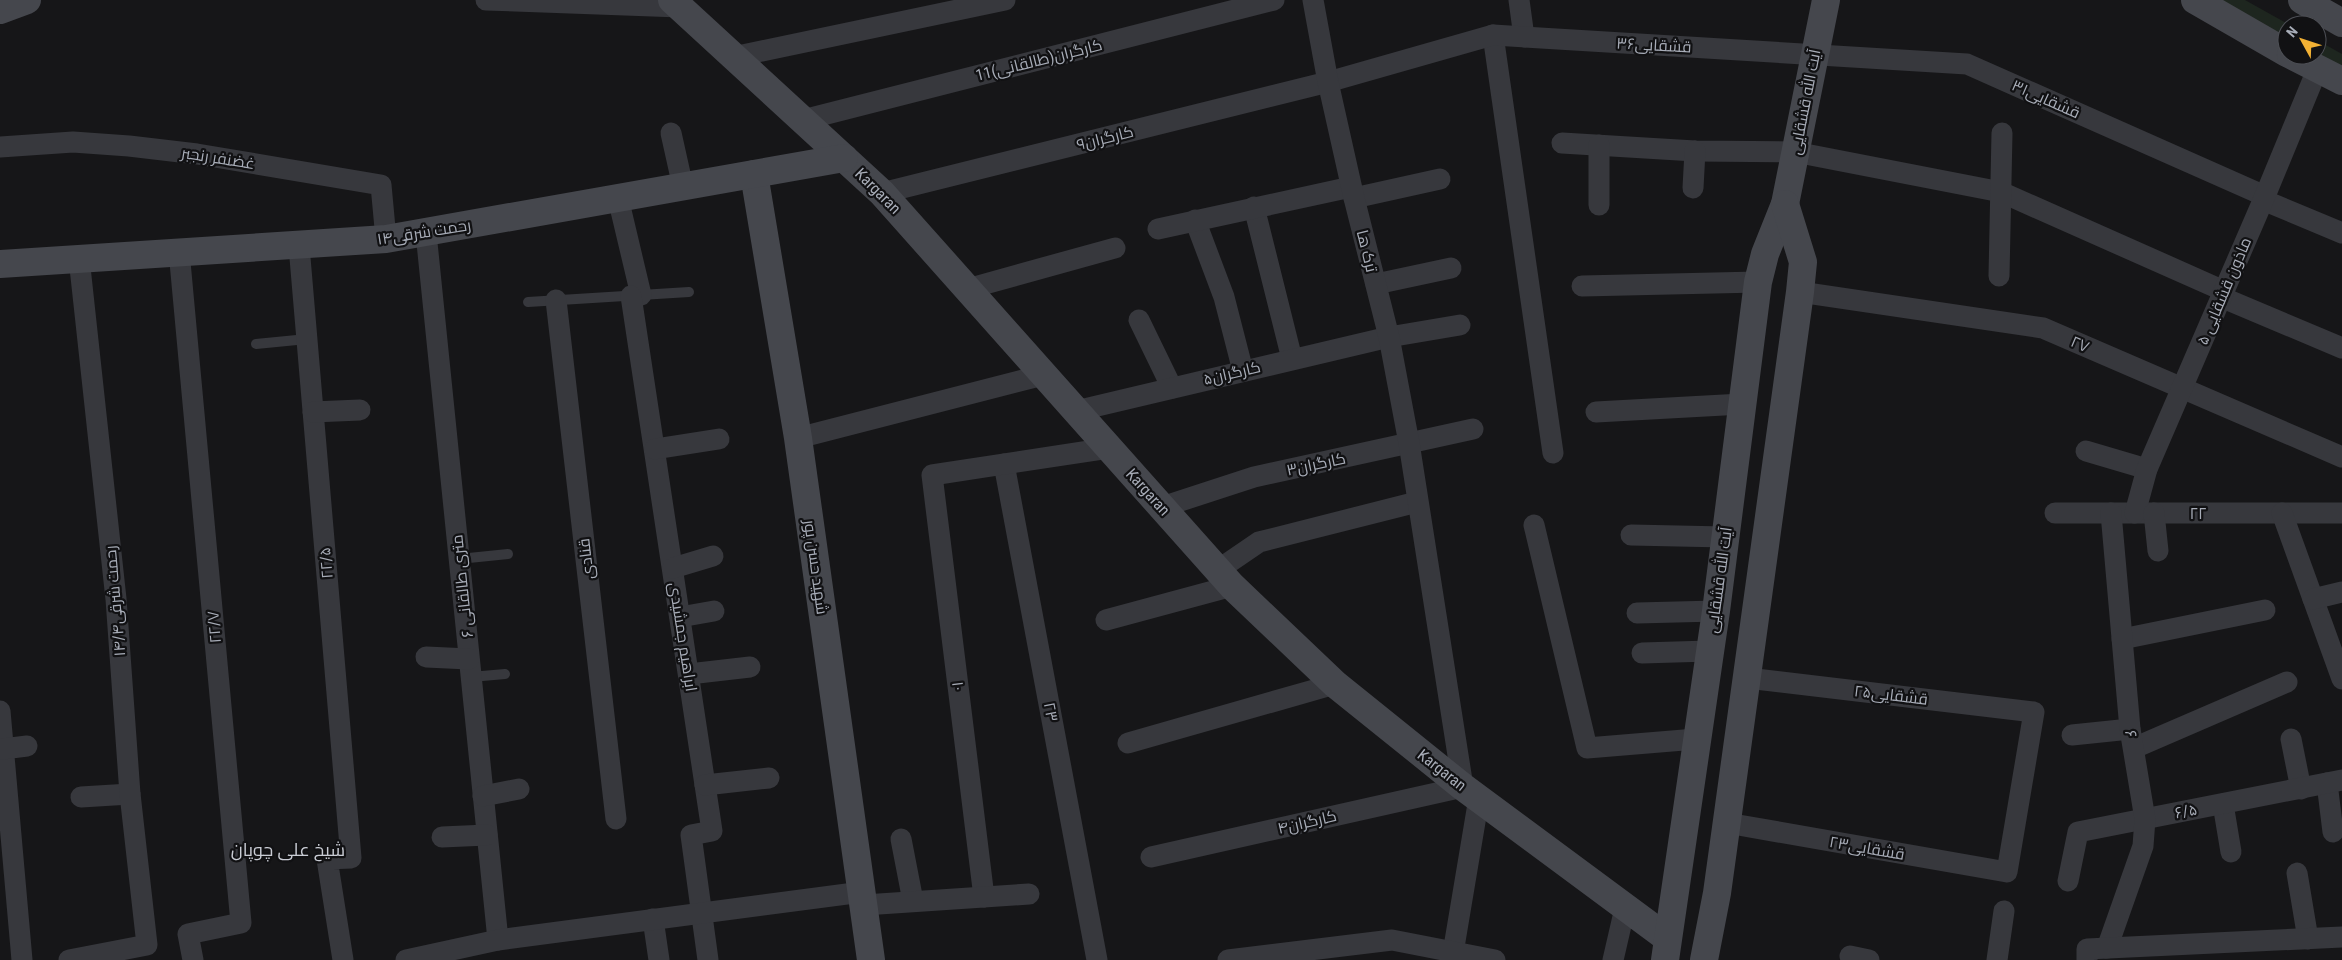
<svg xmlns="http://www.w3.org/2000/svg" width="2342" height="960" viewBox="0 0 2342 960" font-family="'Roboto Condensed',Cairo,sans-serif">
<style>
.green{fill:#1e261f}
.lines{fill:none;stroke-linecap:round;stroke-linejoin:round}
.lane{stroke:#37383d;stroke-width:10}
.street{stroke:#37383d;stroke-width:21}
.secondary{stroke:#45474d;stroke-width:28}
.labels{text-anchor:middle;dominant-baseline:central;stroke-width:4.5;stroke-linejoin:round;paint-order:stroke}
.street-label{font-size:16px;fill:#a8adb8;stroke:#111113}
.neighbourhood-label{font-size:18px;fill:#c9ccd4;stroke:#111113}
</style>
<rect width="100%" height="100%" fill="#161618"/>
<g class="green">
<path d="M2216,0H2245L2290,25H2287V42Z"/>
<path d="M2317,40L2342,54V70L2317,55Z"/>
</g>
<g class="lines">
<g class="lane">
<path d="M528,302L689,292"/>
<path d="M256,344L307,339"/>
<path d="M459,559L508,554"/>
<path d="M471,677L505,674"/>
</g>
<g class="street">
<path d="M486,0L680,7"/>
<path d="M1519,0L1524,37"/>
<path d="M1493,35L1553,453"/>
<path d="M733,57L1005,0"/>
<path d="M803,120L1274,0"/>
<path d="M671,133L683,187"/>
<path d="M1562,143L1695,151L1795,152L2001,192L2224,291"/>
<path d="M1599,145V205"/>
<path d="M0,147L73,142L129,146L197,154L381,185L386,239"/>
<path d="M1693,188L1695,151"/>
<path d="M882,193L1328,82L1493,35L1967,64L2265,196"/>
<path d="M618,198L641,295"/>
<path d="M1354,198L1440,179"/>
<path d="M2263,200L2342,233"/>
<path d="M1254,207L1292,359"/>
<path d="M1195,220L1224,297L1243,371"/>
<path d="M1158,229L1351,187"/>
<path d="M426,233L498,940"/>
<path d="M299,246L351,858L327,859L343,960"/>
<path d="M179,251L241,923L188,934L193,960"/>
<path d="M1999,276L2002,133"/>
<path d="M1376,284L1451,268"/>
<path d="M1582,286L1758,282"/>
<path d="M967,289L1115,248"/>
<path d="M1800,292L2043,328L2342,457"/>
<path d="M631,296L712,831L691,835L708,960"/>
<path d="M2221,297L2342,348"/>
<path d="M556,300L616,819"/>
<path d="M1139,320L1172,388"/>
<path d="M1076,411L1389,337L1460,325"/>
<path d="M313,412L360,410"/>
<path d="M1596,412L1742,404"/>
<path d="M798,438L1043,375"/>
<path d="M655,449L719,439"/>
<path d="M2086,451L2147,469"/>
<path d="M1004,464L1097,960"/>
<path d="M1162,507L1254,477L1473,429"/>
<path d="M2055,513H2342"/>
<path d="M2135,513L2147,469L2265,196L2317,70"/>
<path d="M2154,513L2158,551"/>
<path d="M2282,513L2342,679"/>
<path d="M1534,525L1587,748L1696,739"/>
<path d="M1631,535L1725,537"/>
<path d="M673,568L713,556"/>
<path d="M1218,570L1259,542L1417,502"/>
<path d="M2313,599L2342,592"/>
<path d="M1637,613L1716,611"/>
<path d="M680,617L714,611"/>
<path d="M1106,620L1232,586"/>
<path d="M2122,639L2265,610"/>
<path d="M1642,653L1709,651"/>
<path d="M426,657L469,659"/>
<path d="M689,674L750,667"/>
<path d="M0,711L22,960"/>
<path d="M2072,735L2130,729"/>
<path d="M2291,739L2301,789"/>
<path d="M1128,743L1335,684"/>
<path d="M2134,748L2287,682"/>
<path d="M3,749L27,746"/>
<path d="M2327,783L2333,832"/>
<path d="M705,785L769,778"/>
<path d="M483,796L519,789"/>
<path d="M81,797L130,794"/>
<path d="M2223,804L2231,852"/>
<path d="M1727,823L2007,872L2034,712L1747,678"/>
<path d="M442,837L487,835"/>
<path d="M901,839L913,901"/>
<path d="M1151,857L1463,787L1409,443L1389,337L1354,198L1328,82L1313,0"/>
<path d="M2297,873L2308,939"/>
<path d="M2068,881L2078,832L2342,780"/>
<path d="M984,897L932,475L1109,448"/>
<path d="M864,905L1029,894"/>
<path d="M653,919L659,960"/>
<path d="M2107,948L2143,846L2145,819L2130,729L2111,513"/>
<path d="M1453,953L1479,798"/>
<path d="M1850,956L1869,960"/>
<path d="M69,960L147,945L130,794L116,599L79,258"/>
<path d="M406,960L498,940L862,892"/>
<path d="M1228,960L1392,940L1495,960"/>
<path d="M1613,960L1625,908"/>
<path d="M1997,960L2004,911"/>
<path d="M2087,960V949L2342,937"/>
</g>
<g class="secondary">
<path d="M672,0L882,193L1232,586L1335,684L1463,787L1667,938"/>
<path d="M2195,0L2287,53"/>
<path d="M2302,0L2342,23"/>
<path d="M0,10L27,0"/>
<path d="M2291,55L2342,81"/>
<path d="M754,174L798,438L871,960"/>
<path d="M0,264L386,239L844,158"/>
<path d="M1665,960L1716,611L1758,282L1765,254L1785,204L1826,0"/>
<path d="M1704,960L1717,893L1800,292L1803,262L1785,204"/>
</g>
</g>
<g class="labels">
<g class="street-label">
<text transform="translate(1654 45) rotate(3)">قشقایی۳۶</text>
<text transform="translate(1039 60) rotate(-14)">11کارگران(طالقانی)</text>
<text transform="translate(2046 99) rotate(24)">۳۱قشقایی</text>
<text transform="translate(1805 102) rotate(-79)">آیت الله قشقایی</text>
<text transform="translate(1105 138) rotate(-14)">کارگران۹</text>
<text transform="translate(218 158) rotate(9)">غضنفر رنجبر</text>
<text transform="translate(878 191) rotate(45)">Kargaran</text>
<text transform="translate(424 232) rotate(-9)">۱۴رحمت شرقی</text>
<text transform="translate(1367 251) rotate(76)">ترک ها</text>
<text transform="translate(2224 291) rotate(-67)">ماذون قشقایی ۵</text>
<text transform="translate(2080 344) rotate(23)">۲۷</text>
<text transform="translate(1232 373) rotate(-13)">کارگران۵</text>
<text transform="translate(1316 464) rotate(-12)">کارگران۳</text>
<text transform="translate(1148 492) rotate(48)">Kargaran</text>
<text x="2198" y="513">۲۲</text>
<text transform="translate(586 559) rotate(-97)">قنادی</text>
<text transform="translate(326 563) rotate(-95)">۲۲/۵</text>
<text transform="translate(816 567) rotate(82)">شهید حسن پور</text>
<text transform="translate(1719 580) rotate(-82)">آیت الله قشقایی</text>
<text transform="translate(462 586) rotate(-96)">۶ متری طالقانی</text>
<text transform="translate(115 601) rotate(-95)">۱۴/۴رحمت شرقی</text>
<text transform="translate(214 627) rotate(-95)">۲۲/۷</text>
<text transform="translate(683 637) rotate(81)">ابراهیم جمشیدی</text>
<text transform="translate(958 686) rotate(83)">۱۰</text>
<text transform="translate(1891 695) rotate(7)">قشقایی۲۵</text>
<text transform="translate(1051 712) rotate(79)">۲۳</text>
<text transform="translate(2131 734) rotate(82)">۶</text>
<text transform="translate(1442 770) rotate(38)">Kargaran</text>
<text transform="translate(2186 811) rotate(-11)">۶/۵</text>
<text transform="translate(1307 822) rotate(-13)">کارگران۴</text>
<text transform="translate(1867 848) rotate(10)">قشقایی۲۳</text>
</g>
<g class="neighbourhood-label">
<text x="288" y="849">شیخ علی چوپان</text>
</g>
</g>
<g transform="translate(2302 40) rotate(310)"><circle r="24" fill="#111113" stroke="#4d4f55"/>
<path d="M0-4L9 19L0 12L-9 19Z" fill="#f2b134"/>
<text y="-8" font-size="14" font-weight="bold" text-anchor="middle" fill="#a8adb8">N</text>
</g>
</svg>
